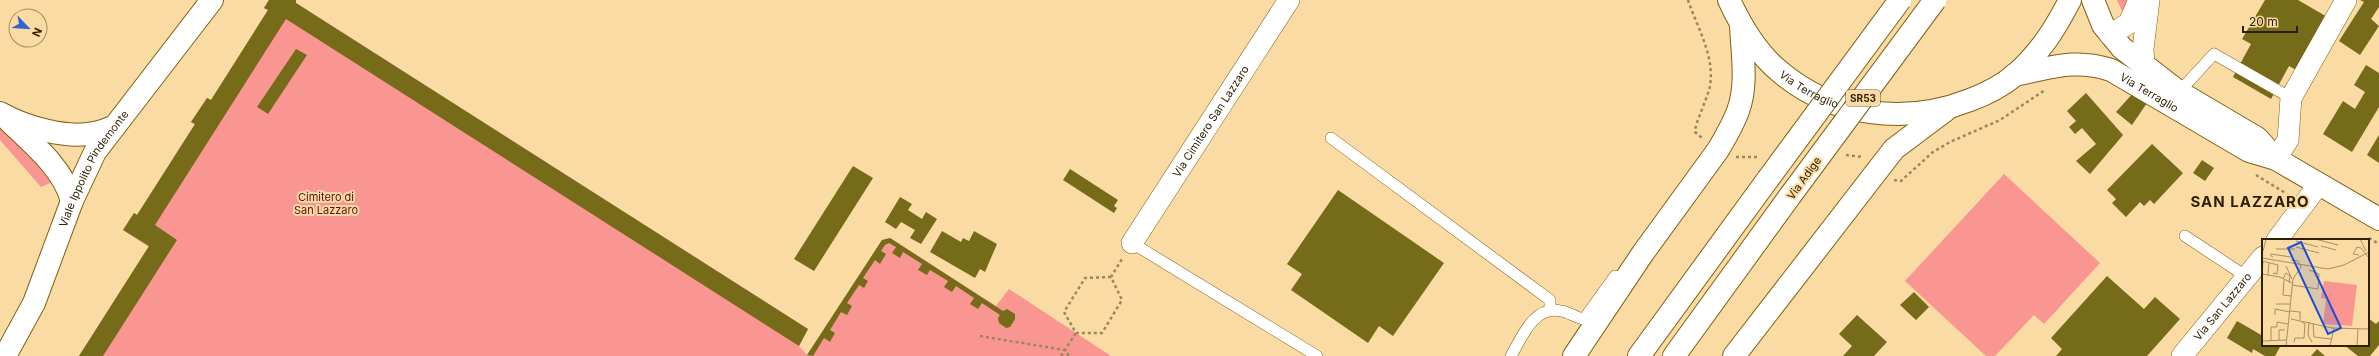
<svg xmlns="http://www.w3.org/2000/svg" width="2379" height="356" viewBox="0 0 2379 356" font-family="Inter,sans-serif">
<style>
.green{fill:#f99692}
.building{fill:#756b19}
.lines{fill:none;stroke-linecap:round;stroke-linejoin:round}
.lane-casing{stroke:#826011;stroke-width:12}
.street-casing{stroke:#826011;stroke-width:22}
.secondary-casing{stroke:#826011;stroke-width:24}
.primary-casing{stroke:#826011;stroke-width:24}
.highway-casing{stroke:#826011;stroke-width:24}
.path{stroke:#9d865a;stroke-width:2.5;stroke-dasharray:3 3;stroke-linecap:butt}
.lane{stroke:#fff;stroke-width:11}
.street{stroke:#fff;stroke-width:21}
.secondary{stroke:#fff;stroke-width:22}
.primary{stroke:#fff;stroke-width:22}
.highway{stroke:#fff;stroke-width:22}
.highway-bridge-casing{stroke:#826011;stroke-width:24;stroke-linecap:butt}
.highway-bridge{stroke:#fff;stroke-width:22}
.labels{text-anchor:middle;dominant-baseline:central;stroke-width:4;stroke-linejoin:round;paint-order:stroke}
.shield{fill:#f9dba3;stroke:#6b5732;stroke-width:1}
.shield-label{font-size:10px;font-weight:bold;fill:#2e1f02}
.street-label{font-size:11px;fill:#2e1f02;stroke:#f9dba3}
.park-label{font-size:11px;fill:#630c15;stroke:#f9dba3}
.district-label{font-size:15px;font-weight:bold;letter-spacing:1px;fill:#2e1f02;stroke:#f9dba3}
.inset-road{fill:none;stroke:#a89063;stroke-width:1}
.view{fill:#1d4ed8;fill-opacity:0.15;stroke:#1d4ed8;stroke-width:2}
.inset-edge{fill:none;stroke:#2e1f02;stroke-width:2}
</style>
<rect width="100%" height="100%" fill="#f9dba3"/>
<g class="green">
<path d="M269,0H296V3L808,329L799,346L807,355L882,240L890,238L996,306L1009,289L1111,356H79L149,247L123,230L134,213L137,215L195,125L191,122L207,98L211,100L268,10L264,8Z"/>
<path d="M2117,0H2128L2124,15Z"/>
<path d="M0,123L57,180L41,187L0,140Z"/>
<path d="M2004,174L2100,263L2044,324L2034,315L1995,356H1986L1905,281Z"/>
</g>
<g class="building">
<path d="M269,0H296V3L808,329L799,346L286,19L155,225L177,240L103,356H79L149,246L123,230L134,213L137,215L195,124L191,122L207,98L211,100L268,10L264,8Z"/>
<path d="M2265,0H2298L2329,18L2298,71L2289,66L2271,99L2233,77L2251,44L2242,39Z"/>
<path d="M2360,0H2379V7L2371,19L2379,26L2360,55L2339,41L2364,2Z"/>
<path d="M296,49L307,55L268,114L257,107Z"/>
<path d="M2366,65L2379,73V107L2352,152L2323,134L2343,101L2355,109L2365,92L2354,85Z"/>
<path d="M2135,91L2149,100L2132,125L2116,112Z"/>
<path d="M2086,93L2123,135L2090,174L2076,161L2096,144L2082,128L2075,134L2069,127L2076,121L2067,111Z"/>
<path d="M2379,135V163L2367,155Z"/>
<path d="M2152,144L2183,173L2154,204L2150,200L2144,206L2140,202L2126,217L2112,203L2116,199L2107,190Z"/>
<path d="M2202,160L2214,168L2205,181L2193,173Z"/>
<path d="M853,166L873,178L814,271L794,259Z"/>
<path d="M1070,169L1118,200L1114,206L1117,208L1114,213L1063,180Z"/>
<path d="M1338,190L1444,263L1393,336L1379,326L1368,343L1291,290L1302,274L1287,264Z"/>
<path d="M900,197L912,204L908,210L922,219L926,212L937,219L921,244L910,238L915,230L901,222L896,229L885,222Z"/>
<path d="M942,231L961,242L963,238L969,241L974,231L997,244L985,272L980,269L975,278L930,252Z"/>
<path d="M890,238L1003,311L1007,309L1015,314V319L1010,327L1006,328L999,323L998,318L1000,315L982,303L978,309L970,304L974,298L956,286L952,292L944,287L948,281L930,270L927,275L918,270L922,264L903,252L900,258L892,253L896,247L889,243L885,245L881,251L886,254L880,264L875,260L863,278L868,281L864,288L859,285L847,303L852,306L847,315L841,312L830,330L835,333L830,342L824,338L813,356L807,355L882,240Z"/>
<path d="M2107,276L2144,309L2155,297L2180,319L2147,356H2056L2062,349L2051,338Z"/>
<path d="M1914,292L1929,307L1916,320L1900,305Z"/>
<path d="M1857,315L1887,342L1874,356H1843L1852,346L1839,334Z"/>
<path d="M2368,318L2376,324L2379,321V345L2370,356H2358L2344,345H2368Z"/>
<path d="M2237,321L2263,336V345L2280,347L2275,356H2265L2253,349L2252,353L2227,338Z"/>
<path d="M2317,349L2325,356H2311Z"/>
</g>
<g class="lines">
<defs>
<g id="lane">
<path d="M2179,92L2214,54L2291,98"/>
<path d="M1331,138L1550,300V310"/>
<path d="M2185,236L2247,277"/>
<path d="M1132,243L1317,356"/>
<path d="M1511,356C1522,337 1534,305 1561,311C1569,312 1576,318 1584,319L1615,276"/>
</g>
<g id="street">
<path d="M2110,35L2129,23L2139,0"/>
<path d="M2144,66L2143,49L2149,0"/>
<path d="M2276,159L2288,140L2291,98L2346,0"/>
<path d="M2277,240L2319,184"/>
<path id="s1" d="M1132,243L1289,0"/>
<path id="s2" d="M2182,356L2263,257"/>
</g>
<g id="secondary">
<path d="M0,113C25,127 66,139 94,133C101,132 108,129 115,126"/>
<path d="M9,121C33,144 63,168 72,201"/>
<path id="s3" d="M5,356L34,303L72,201L95,152L212,0"/>
</g>
<g id="primary">
<path id="s4" d="M1729,0C1741,26 1756,52 1779,71C1833,117 1906,125 1970,100C1986,94 2002,86 2015,75C2040,53 2055,29 2070,0"/>
<path d="M2093,0L2103,25L2122,48L2179,92L2257,138L2276,159"/>
<path id="s5" d="M2014,75C2051,68 2075,58 2111,70L2249,151L2276,159L2379,219"/>
</g>
<g id="highway">
<path d="M1574,356L1643,253L1718,150C1725,138 1733,125 1738,111C1748,84 1742,53 1741,25"/>
<path d="M1639,356L1768,179"/>
<path d="M1674,356L1790,196"/>
<path d="M1734,356L1894,149L1946,110"/>
</g>
</defs>
<use href="#lane" class="lane-casing"/>
<use href="#street" class="street-casing"/>
<use href="#secondary" class="secondary-casing"/>
<use href="#primary" class="primary-casing"/>
<use href="#highway" class="highway-casing"/>
<g class="path">
<path d="M1688,0C1697,27 1715,56 1710,86C1708,97 1694,126 1695,132L1702,138"/>
<path d="M1846,155L1862,157"/>
<path d="M1736,157H1759"/>
<path d="M2256,175L2287,194"/>
<path d="M1894,180L1901,181L1933,152L1950,142L2000,120L2045,90"/>
<path d="M2369,238L2379,244"/>
<path d="M1111,277L1085,278L1064,312L1076,333H1102L1122,300L1111,277L1122,259"/>
<path d="M980,336L1065,350L1069,356"/>
<path d="M1061,356L1076,333"/>
</g>
<use href="#lane" class="lane"/>
<use href="#street" class="street"/>
<use href="#secondary" class="secondary"/>
<use href="#primary" class="primary"/>
<use href="#highway" class="highway"/>
<defs>
<g id="highway-bridge">
<path d="M1768,179L1900,0"/>
<path d="M1790,196L1935,0"/>
</g>
</defs>
<use href="#highway-bridge" class="highway-bridge-casing"/>
<use href="#highway-bridge" class="highway-bridge"/>
</g>
<g class="labels">
<rect class="shield" x="1846" y="90" width="34" height="16" rx="3"/>
<g class="shield-label">
<text x="1863" y="98">SR53</text>
</g>
<g class="street-label">
<text stroke="none"><textPath href="#s4" startOffset="123">Via Terraglio</textPath></text>
<text stroke="none"><textPath href="#s5" startOffset="143">Via Terraglio</textPath></text>
<text stroke="none"><textPath href="#s1" startOffset="145">Via Cimitero San Lazzaro</textPath></text>
<text stroke="none"><textPath href="#s3" startOffset="208">Viale Ippolito Pindemonte</textPath></text>
<text transform="translate(1804 178) rotate(-54)">Via Adige</text>
<text stroke="none"><textPath href="#s2" startOffset="64">Via San Lazzaro</textPath></text>
</g>
<g class="park-label">
<text x="326" y="197">Cimitero di<tspan x="326" dy="13">San Lazzaro</tspan></text>
</g>
<g class="district-label">
<text x="2250" y="201">SAN LAZZARO</text>
</g>
</g>
<g transform="translate(2262 239)">
<rect width="107" height="107" fill="#f9dba3"/>
<path d="M62,42L95,46L90,87L61,85L64,60L59,59Z" fill="#f99692"/>
<path class="inset-road" d="M53,0L76,6M98,0L104,12M34,2L56,8M59,7L74,11M34,8L57,14M14,10H33M1,12L4,0M97,16L91,15L95,8L99,9L107,19M11,18L9,17V15L29,18M0,19L66,30L82,26L107,13M0,22L16,26L15,35L11,34M24,27L30,40M0,35L18,38L30,44M0,35L1,22M6,36L7,24M21,40L24,34L28,37L27,44M22,41L21,56L29,57M30,46L56,50L57,35L47,31M14,65H28M28,72L38,73V81M13,76V70L28,73M29,80L70,89L107,90M47,83L46,96L50,103M51,84L52,98L69,100M17,101V91H23M0,102L25,101M9,102V88H15V83L26,85M32,103L33,99H42L43,85L40,83M24,107L31,40L39,28L36,22L29,21M68,107L72,89M95,107L96,90"/>
<path class="view" d="M39,3L79,89L66,95L26,9Z"/>
<rect width="107" height="107" class="inset-edge"/>
</g>
<g transform="translate(28 28) rotate(115)"><circle r="19" fill="#f9dba3" stroke="#a89063"/>
<path d="M0-3L7 15L0 10L-7 15Z" fill="#3066d4"/>
<text y="-6" font-size="11" font-weight="bold" text-anchor="middle" fill="#2e1f02">N</text>
</g>
<path d="M2243 26v6h54v-6" fill="none" stroke="#2e1f02" stroke-width="2"/>
<text x="2249" y="26" font-size="12" fill="#2e1f02" stroke="#f9dba3" stroke-width="3" paint-order="stroke">20 m</text>
</svg>
